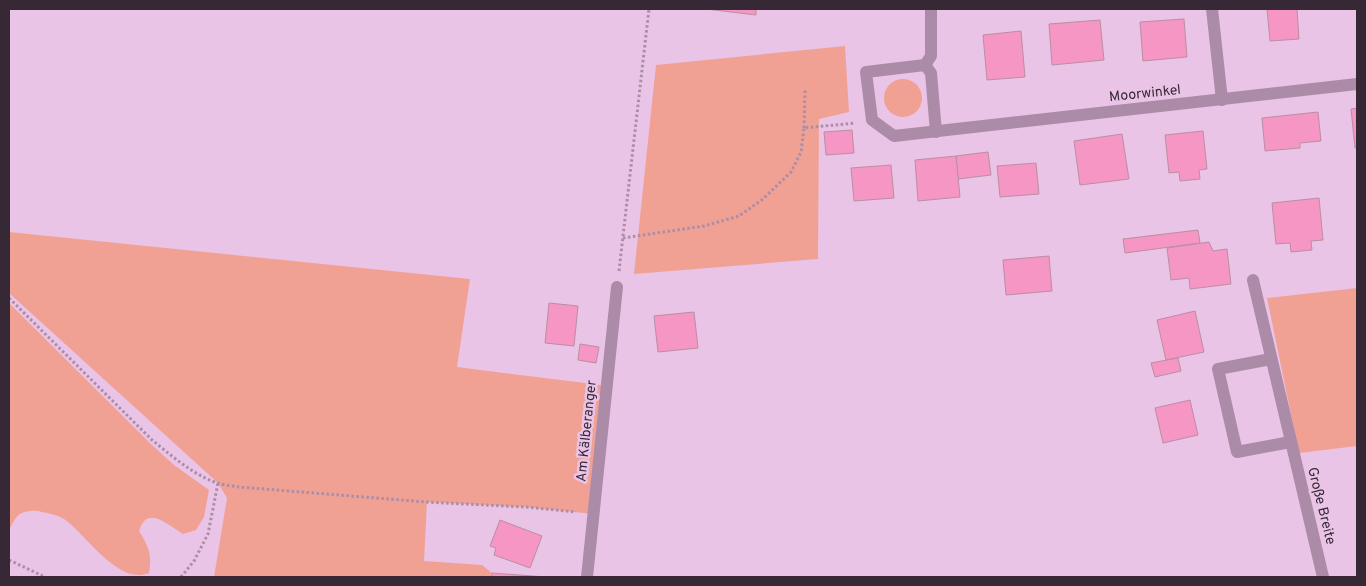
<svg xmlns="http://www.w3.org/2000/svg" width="1366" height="586" viewBox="0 0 1366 586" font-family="Overpass,sans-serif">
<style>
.green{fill:#f1a194}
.building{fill:#f596c4;stroke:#bb8ea2}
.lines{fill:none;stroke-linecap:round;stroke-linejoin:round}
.path{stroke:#ab8da8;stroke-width:3;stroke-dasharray:2.5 2.5;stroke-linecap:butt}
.service{stroke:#ac8ba8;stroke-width:12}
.minor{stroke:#ac8ba8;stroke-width:12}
.labels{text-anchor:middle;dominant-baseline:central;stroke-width:5;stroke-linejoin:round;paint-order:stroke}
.street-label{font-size:14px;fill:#362835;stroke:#eac4e6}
</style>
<rect width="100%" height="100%" fill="#eac4e6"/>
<g class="green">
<path d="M845,46L849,112L819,119L818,259L634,274L656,65Z"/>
<circle cx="903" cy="98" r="19"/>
<path d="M9,232L470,279L457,367L601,385L594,514L525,507L427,502L424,561L482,565L492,573V577H214L227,498L218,483L9,293Z"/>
<path d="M1357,288V446L1299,453L1267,298Z"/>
<path d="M9,303L152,445L174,465L209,490L204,517L196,530L183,534C168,525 147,504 139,531C149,547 152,554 149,573C118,586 85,533 64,519C57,515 49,513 42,512C35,510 27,510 20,514C15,517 12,525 9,530Z"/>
</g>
<g class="building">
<path d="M706,9H756V15Z"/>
<path d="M1267,9H1297L1299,39L1270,41Z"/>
<path d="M1184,19L1187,57L1143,61L1140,22Z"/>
<path d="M1100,20L1104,60L1052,65L1049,24Z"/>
<path d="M1021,31L1025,77L987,80L983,35Z"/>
<path d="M1357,108V148H1355L1351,109Z"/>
<path d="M1318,112L1321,141L1300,143V148L1265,151L1262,118Z"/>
<path d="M852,130L854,153L826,155L824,132Z"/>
<path d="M1203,131L1207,169L1199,170L1200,179L1180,181L1179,172L1169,173L1165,135Z"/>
<path d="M1122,134L1129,179L1080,185L1074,141Z"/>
<path d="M988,152L991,175L958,179L956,156Z"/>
<path d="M956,156L960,197L918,201L915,160Z"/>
<path d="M1036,163L1039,194L1000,197L997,166Z"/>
<path d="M891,165L894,198L854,201L851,168Z"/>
<path d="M1319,198L1323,240L1311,241L1312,250L1291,252L1290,243L1276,244L1272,203Z"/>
<path d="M1198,230L1200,243L1125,253L1123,239Z"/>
<path d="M1209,242L1213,251L1227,249L1231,284L1190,289L1189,278L1171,280L1167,248Z"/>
<path d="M1049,256L1052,291L1006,295L1003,260Z"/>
<path d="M549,303L578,306L574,346L545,343Z"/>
<path d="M1195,311L1204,352L1166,360L1157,320Z"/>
<path d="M694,312L698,348L658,352L654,316Z"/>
<path d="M580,344L599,347L596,363L578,360Z"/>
<path d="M1178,358L1181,371L1155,377L1151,363Z"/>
<path d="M1190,400L1198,435L1163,443L1155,408Z"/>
<path d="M500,520L542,536L530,568L494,555L496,548L490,546Z"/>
<path d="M492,573L546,577H492Z"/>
</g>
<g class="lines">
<g class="path">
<path d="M804,128L805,90"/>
<path d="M623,238L704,226L739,216L763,199L791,172L801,152L804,128L855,123"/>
<path d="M619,271L649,9"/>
<path d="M9,298L152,440C172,456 192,474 217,483C224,485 232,486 239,487L426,502L525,507L576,512"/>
<path d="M9,560L45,577"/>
<path d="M181,577L194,561L208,534L218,483"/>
</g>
<path class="service" d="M925,65L931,56V9"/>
<g class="minor">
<path d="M1212,9L1222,100"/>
<path d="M936,132L931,73L925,65L866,72L872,120L894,136L1357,84"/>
<path d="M1253,280L1323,577"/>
<path d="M1271,359L1218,369L1237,452L1290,442"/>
<path d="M587,577L617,287"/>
</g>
</g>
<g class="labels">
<g class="street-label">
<text transform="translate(1145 94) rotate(-6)">Moorwinkel</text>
<text transform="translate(587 431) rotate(-84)">Am Kälberanger</text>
<text transform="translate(1321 506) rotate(76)">Große Breite</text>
</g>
</g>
<rect width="1366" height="586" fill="none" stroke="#362835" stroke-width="20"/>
</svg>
